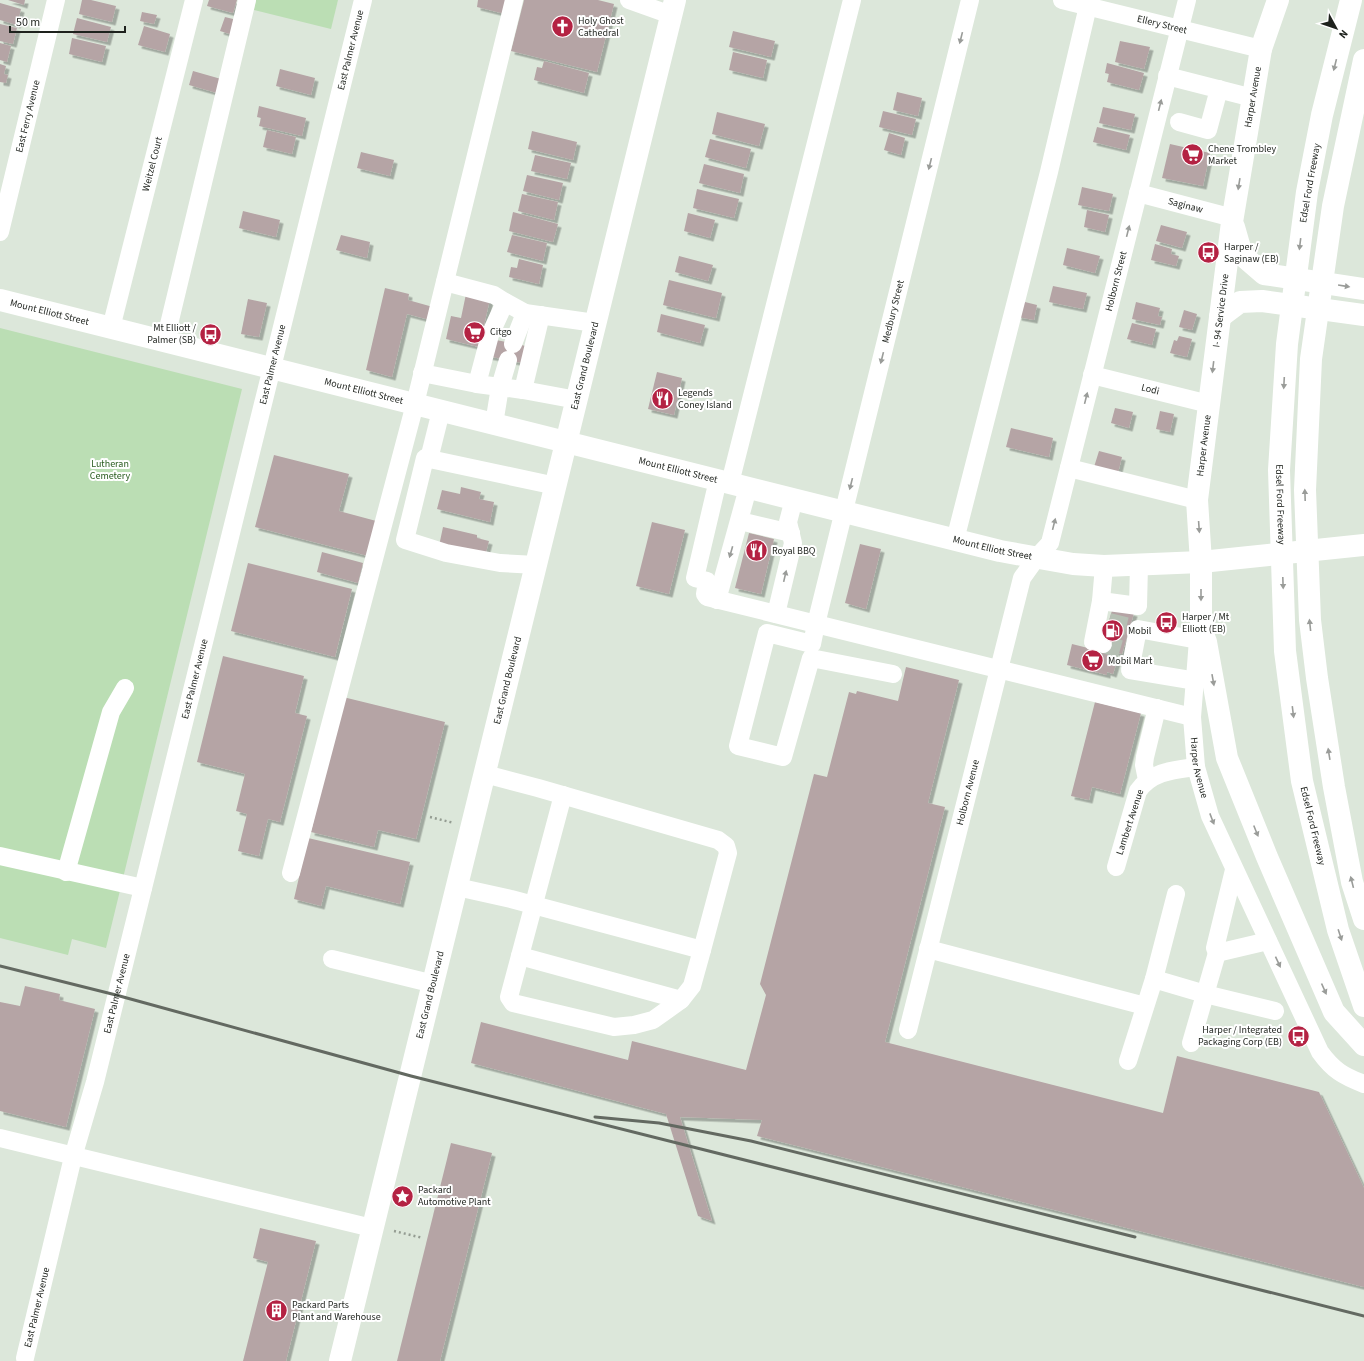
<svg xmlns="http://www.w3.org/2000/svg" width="1364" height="1361" viewBox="0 0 1364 1361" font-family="'Source Sans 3',sans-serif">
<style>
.green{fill:#bbdeb4}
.building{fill:#b5a4a5;filter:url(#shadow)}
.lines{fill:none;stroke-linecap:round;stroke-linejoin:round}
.minor-tunnel{stroke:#b6c0b4;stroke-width:18;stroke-dasharray:18 9;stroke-linecap:butt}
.path{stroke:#949c92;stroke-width:2.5;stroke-dasharray:2 3;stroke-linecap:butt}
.minor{stroke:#fff;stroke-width:18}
.major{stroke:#fff;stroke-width:22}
.highway{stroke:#fff;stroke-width:22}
.rail{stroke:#636961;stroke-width:3}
.oneway{fill:#9a9c99}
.labels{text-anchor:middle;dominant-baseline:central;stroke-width:4;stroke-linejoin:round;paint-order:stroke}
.poi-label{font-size:10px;fill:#1e221d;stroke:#fff;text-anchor:start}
.street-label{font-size:10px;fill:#1e221d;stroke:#fff}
.park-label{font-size:10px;fill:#285b1e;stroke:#fff}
</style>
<defs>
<filter id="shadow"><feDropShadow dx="3.5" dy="3.5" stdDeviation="0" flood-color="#0004"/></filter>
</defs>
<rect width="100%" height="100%" fill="#dce7da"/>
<g class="green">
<path d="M256,0H338L331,29L254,10Z"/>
<path d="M0,328L242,389L106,948L72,939L68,955L0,938Z"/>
</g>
<g class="building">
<path d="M8,0H25L24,5Z"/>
<path d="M82,0H91L116,6L112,22L79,14Z"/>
<path d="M209,0H237L233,13L207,6Z"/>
<path d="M478,0H509L505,14L477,7Z"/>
<path d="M524,0H598L614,4L597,72L511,51Z"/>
<path d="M0,3L21,9L17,25L0,20Z"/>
<path d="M142,12L157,15L154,24L140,21Z"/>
<path d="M225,17L237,20L233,35L220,31Z"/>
<path d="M77,18L111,27L107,42L73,34Z"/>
<path d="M0,24L17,28L13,44L0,41Z"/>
<path d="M144,26L170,34L165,52L138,45Z"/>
<path d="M733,31L775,41L771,57L729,47Z"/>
<path d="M72,38L106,46L102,62L69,54Z"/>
<path d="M1120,41L1150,47L1144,69L1115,62Z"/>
<path d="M0,43L11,46L7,62L0,60Z"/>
<path d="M733,52L767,60L763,78L729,70Z"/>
<path d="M544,61L589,73L584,93L534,80L537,67L542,68Z"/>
<path d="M1107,63L1144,73L1139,90L1107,82L1109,74L1105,73Z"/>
<path d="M0,64L6,66L4,74L8,75L6,83L0,82Z"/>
<path d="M280,69L315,78L311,95L276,86Z"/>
<path d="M193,71L221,79L217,93L189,85Z"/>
<path d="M897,92L922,98L918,116L893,110Z"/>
<path d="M259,106L306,118L302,136L259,126L261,118L257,117Z"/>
<path d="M1103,107L1135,114L1131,130L1099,123Z"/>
<path d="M883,111L916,119L912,135L879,127Z"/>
<path d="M717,112L765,124L759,146L712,134Z"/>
<path d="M1097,127L1130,135L1126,150L1093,142Z"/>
<path d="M267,130L296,137L292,154L263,147Z"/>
<path d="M532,131L577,142L573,160L528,149Z"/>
<path d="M889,133L905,138L901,155L884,150Z"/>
<path d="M710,139L751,149L746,168L705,157Z"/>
<path d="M1170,144L1210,153L1203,186L1162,178Z"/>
<path d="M361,152L394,160L390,176L357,168Z"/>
<path d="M535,155L571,163L567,179L531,171Z"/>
<path d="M704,164L744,174L740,193L699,183Z"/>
<path d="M527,175L563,183L559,200L523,191Z"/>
<path d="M1082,187L1113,194L1109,211L1078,205Z"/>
<path d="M697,189L739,199L734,218L693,208Z"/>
<path d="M522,194L558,202L554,220L518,211Z"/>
<path d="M1087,210L1109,215L1105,232L1084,227Z"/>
<path d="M243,211L280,220L276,237L239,228Z"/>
<path d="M513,212L558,224L553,242L509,231Z"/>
<path d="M688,213L715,220L710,238L684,231Z"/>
<path d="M1161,225L1187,232L1182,248L1156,241Z"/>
<path d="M341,235L370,242L367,258L336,250Z"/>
<path d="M512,235L547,243L543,261L507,252Z"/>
<path d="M1155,244L1172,249L1171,254L1179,256L1176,266L1151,260Z"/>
<path d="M1067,248L1100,256L1095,273L1063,265Z"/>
<path d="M679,256L713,265L708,281L675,272Z"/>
<path d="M519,259L543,265L539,284L509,277L511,267L517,268Z"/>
<path d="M669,280L722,293L716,318L663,305Z"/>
<path d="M1053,286L1087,293L1083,309L1049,302Z"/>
<path d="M385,288L409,294L408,300L433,307L430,320L407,314L392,377L366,370Z"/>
<path d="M466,294L490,299L479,347L446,339L451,316L461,318Z"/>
<path d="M248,299L267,303L259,337L241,334Z"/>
<path d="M1021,301L1037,305L1034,320L1018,317Z"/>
<path d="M1136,302L1160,308L1158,316L1162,317L1160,325L1132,319Z"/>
<path d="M1184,310L1197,314L1192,330L1179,327Z"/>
<path d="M661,314L705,325L700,343L657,332Z"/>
<path d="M1132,323L1156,329L1152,345L1127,339Z"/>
<path d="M1179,336L1192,339L1187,357L1170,353L1174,340L1177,341Z"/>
<path d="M491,339L526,346L522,363L487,356Z"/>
<path d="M657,372L682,378L674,415L648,409Z"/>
<path d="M1115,408L1133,412L1129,428L1111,423Z"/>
<path d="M1160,411L1174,414L1170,432L1156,429Z"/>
<path d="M1011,428L1053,438L1049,457L1006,447Z"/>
<path d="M1099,451L1122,457L1118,473L1094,467Z"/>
<path d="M274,455L349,474L339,511L380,522L372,557L255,527Z"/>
<path d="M461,487L481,492L479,499L494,502L490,522L437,509L442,490L460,494Z"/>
<path d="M652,522L685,530L669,594L636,586Z"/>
<path d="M443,527L477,535V538L489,541L485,556L439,546Z"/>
<path d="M749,533L774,539L761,594L735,588Z"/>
<path d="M860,544L881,549L866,609L845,603Z"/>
<path d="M322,552L363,563L358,583L317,572Z"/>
<path d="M248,563L352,589L335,657L231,631Z"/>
<path d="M1113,607L1134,613L1122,654L1101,648Z"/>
<path d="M1072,644L1112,654L1110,659L1117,661L1113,674L1107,672V675L1067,665Z"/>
<path d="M223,656L304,676L295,713L307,716L280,822L268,819L259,856L238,851L247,814L236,811L245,774L197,762Z"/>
<path d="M906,667L959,680L928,803L945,807L885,1042L1163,1113L1177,1056L1319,1092L1364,1188V1287L757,1136L762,1120L680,1117L712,1221L698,1216L666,1114L471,1063L481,1022L628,1060L632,1041L746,1070L766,995L760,984L814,774L827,777L849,692L856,694L857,691L898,701Z"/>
<path d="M343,697L445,722L416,839L378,830L374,847L311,832Z"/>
<path d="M1095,702L1141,713L1120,794L1092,787L1089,800L1071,796Z"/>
<path d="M308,838L410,862L400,904L326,886L321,906L294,899Z"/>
<path d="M25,986L60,994L59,1000L95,1009L66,1127L0,1111V1002L20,1006Z"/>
<path d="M451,1143L492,1153L440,1361H397Z"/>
<path d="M260,1228L316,1241L286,1361H243L268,1262L253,1258Z"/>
</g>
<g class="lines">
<g class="minor-tunnel">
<path d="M1109,622L1130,627"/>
<path d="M1103,644L1123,650"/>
</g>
<g class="path">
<path d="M430,817L454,823"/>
<path d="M394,1231L423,1238"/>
</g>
<g class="minor">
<path d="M629,0L671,15"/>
<path id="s1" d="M1062,0L1261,49L1264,37"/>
<path d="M1167,76L1253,98"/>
<path d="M1179,122L1208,130L1219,89"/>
<path id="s2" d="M1138,193L1233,218"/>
<path id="s3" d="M0,232L56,0"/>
<path d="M445,282L494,295L505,302"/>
<path id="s4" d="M111,328L194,0"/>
<path d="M165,341L247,0"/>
<path d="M513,344L525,313"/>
<path d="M422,373L477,384"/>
<path id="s5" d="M1092,375L1209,404"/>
<path d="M523,390L541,315"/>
<path d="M577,400L523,390L477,384L490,335L505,302L525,313L595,323"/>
<path d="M494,424L500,387L508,360"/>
<path d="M429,459L441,411"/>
<path d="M1069,468L1197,500"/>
<path d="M718,480L695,578L707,581L705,594L707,597L1192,717"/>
<path d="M730,483L852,0"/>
<path d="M740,521L791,533"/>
<path d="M955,540L1049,172L1088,6"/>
<path d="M536,565L500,563L446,553L405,540L425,458L556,486"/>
<path d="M1104,566L1101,601L1138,606L1139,565"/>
<path d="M717,600L748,488"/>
<path d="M1101,601L1093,642L1103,644"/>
<path d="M776,614L793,543L788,522L794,499"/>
<path id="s6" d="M1201,630L1198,640L1192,717L1196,767L1210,816L1320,1052C1333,1070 1343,1076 1364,1084"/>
<path id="s7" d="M893,674L811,658L783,757L738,746L767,633L812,644L816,624L970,0"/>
<path d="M1196,681L1130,670L1138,629L1198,640"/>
<path d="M1147,780L1144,765L1145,757L1157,708"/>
<path d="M563,795L509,997L513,1003L614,1027L634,1025L653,1020L681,1000L692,986L702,950"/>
<path d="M0,856L143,888"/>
<path d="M1116,867L1138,791C1152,771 1174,770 1196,767"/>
<path d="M1234,870L1215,948L1217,953L1268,941"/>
<path d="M66,872L111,712L125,688"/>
<path d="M291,873L415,404L514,0"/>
<path d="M457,887L511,899L702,950L728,853L726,846L718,840L538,788L485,774"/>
<path d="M1176,894L1154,979L1205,994L1275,1011"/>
<path d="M928,949L1145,1006"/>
<path d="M520,956L681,1000"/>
<path d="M332,959L434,984"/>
<path id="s8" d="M908,1030L1022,578L1037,557L1050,543L1187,0"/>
<path d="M1191,1043L1217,953"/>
<path d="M1128,1061L1154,979"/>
<path d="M0,1138L372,1228"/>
<path id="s9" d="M25,1358L73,1157L95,1082L363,0"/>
</g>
<g class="major">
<path d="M1234,227L1242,255L1264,274L1364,289"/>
<path id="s10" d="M0,300L1000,551L1073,564L1104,566L1201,562L1364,545"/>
<path d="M1220,317L1240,302L1262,301L1364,315"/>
<path id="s11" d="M1201,629V562L1197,500L1232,222L1261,49"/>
<path id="s12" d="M340,1361L675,0"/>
</g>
<g class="highway">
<path id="s13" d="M1351,0L1322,115L1307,192L1287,344L1279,470L1285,651L1302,781L1338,930L1364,1006"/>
<path d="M1261,49L1278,0"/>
<path d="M1364,60L1333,206L1311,359L1305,490L1310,620L1317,678L1334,787L1352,882L1364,919"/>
<path d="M1201,629L1206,642L1227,758L1267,857L1334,1012L1364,1045"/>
</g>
<g class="rail">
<path d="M0,966L116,995L411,1076L1364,1316"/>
<path d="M595,1117L659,1123L751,1141L1135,1237"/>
</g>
</g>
<defs><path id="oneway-solid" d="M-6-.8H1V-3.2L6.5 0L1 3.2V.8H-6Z"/></defs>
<g class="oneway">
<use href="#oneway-solid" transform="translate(961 38) rotate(104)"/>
<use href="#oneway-solid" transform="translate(1335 65) rotate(104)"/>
<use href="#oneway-solid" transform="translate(1160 105) rotate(-76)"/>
<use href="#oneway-solid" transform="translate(930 164) rotate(104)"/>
<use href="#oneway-solid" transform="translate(1239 184) rotate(99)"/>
<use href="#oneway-solid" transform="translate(1128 231) rotate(-76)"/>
<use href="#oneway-solid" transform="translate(1300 244) rotate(97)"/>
<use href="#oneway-solid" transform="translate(1344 286) rotate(9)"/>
<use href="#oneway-solid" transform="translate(882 358) rotate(104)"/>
<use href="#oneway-solid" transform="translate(1213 367) rotate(97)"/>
<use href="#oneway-solid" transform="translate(1284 383) rotate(93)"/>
<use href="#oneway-solid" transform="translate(1086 398) rotate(-76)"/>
<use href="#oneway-solid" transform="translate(851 484) rotate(104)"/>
<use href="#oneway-solid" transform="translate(1305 495) rotate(-92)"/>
<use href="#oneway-solid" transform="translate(1054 524) rotate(-76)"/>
<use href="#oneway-solid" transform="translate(1199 527) rotate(86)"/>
<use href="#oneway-solid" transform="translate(731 552) rotate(106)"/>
<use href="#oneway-solid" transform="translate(785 576) rotate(-77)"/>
<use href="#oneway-solid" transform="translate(1283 583) rotate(88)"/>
<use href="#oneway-solid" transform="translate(1201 595) rotate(90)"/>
<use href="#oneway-solid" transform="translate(1310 625) rotate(-96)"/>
<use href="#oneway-solid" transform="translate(1213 680) rotate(80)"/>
<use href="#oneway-solid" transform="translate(1293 712) rotate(83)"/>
<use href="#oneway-solid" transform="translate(1329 754) rotate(-99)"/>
<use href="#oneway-solid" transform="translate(1212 819) rotate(69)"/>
<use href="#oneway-solid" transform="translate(1256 831) rotate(68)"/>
<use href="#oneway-solid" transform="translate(1352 882) rotate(-104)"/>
<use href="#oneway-solid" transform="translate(1340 935) rotate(72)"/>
<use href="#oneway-solid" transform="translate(1278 962) rotate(65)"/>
<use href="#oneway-solid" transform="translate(1324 989) rotate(66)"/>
</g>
<defs>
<symbol id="church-disc" viewBox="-11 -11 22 22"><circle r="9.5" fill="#b42243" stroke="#fff"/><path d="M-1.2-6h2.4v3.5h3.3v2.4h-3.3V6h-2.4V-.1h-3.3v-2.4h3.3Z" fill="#fff"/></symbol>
<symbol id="supermarket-disc" viewBox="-11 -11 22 22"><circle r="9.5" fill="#b42243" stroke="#fff"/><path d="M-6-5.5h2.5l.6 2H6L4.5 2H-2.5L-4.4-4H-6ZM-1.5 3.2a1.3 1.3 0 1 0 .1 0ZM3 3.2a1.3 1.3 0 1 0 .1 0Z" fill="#fff"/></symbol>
<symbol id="bus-disc" viewBox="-11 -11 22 22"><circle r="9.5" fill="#b42243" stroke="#fff"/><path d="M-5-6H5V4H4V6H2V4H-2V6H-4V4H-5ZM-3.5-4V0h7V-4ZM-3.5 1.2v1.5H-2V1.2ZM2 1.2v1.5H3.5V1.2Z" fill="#fff"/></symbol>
<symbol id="restaurant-disc" viewBox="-11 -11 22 22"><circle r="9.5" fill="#b42243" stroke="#fff"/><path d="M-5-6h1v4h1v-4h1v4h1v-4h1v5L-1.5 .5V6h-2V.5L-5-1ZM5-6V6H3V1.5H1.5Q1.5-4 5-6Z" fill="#fff"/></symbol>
<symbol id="fuel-disc" viewBox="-11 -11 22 22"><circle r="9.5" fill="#b42243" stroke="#fff"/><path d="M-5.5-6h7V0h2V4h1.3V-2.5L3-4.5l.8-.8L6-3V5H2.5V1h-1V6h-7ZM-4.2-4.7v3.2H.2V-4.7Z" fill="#fff"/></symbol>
<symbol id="sight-disc" viewBox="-11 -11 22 22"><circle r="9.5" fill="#b42243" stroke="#fff"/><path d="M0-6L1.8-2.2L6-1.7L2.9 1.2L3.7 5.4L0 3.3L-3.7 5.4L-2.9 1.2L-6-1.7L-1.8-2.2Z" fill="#fff"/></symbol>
<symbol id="building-disc" viewBox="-11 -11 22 22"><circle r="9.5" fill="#b42243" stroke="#fff"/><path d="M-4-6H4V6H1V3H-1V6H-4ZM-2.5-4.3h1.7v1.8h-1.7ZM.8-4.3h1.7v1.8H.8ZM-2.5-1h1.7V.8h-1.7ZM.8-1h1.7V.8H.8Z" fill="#fff"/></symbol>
</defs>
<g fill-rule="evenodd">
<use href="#church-disc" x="550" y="14" width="25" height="25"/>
<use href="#supermarket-disc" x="1180" y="142" width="25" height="25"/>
<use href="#bus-disc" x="1196" y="240" width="25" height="25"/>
<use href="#supermarket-disc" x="462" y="320" width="25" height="25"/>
<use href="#bus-disc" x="198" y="322" width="25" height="25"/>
<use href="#restaurant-disc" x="650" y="386" width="25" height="25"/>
<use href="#restaurant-disc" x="744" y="538" width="25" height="25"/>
<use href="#bus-disc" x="1154" y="610" width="25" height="25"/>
<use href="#fuel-disc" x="1100" y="618" width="25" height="25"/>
<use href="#supermarket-disc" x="1080" y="648" width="25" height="25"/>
<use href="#bus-disc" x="1286" y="1024" width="25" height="25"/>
<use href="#sight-disc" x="390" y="1184" width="25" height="25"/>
<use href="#building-disc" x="264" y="1298" width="25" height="25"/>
</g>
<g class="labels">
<g class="poi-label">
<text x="578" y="21">Holy Ghost<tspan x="578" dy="12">Cathedral</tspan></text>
<text x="1208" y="149">Chene Trombley<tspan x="1208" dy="12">Market</tspan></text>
<text x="1224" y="247">Harper /<tspan x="1224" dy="12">Saginaw (EB)</tspan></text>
<text x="196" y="328" text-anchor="end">Mt Elliott /<tspan x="196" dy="12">Palmer (SB)</tspan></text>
<text x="490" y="332">Citgo</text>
<text x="678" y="393">Legends<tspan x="678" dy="12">Coney Island</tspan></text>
<text x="772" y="551">Royal BBQ</text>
<text x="1182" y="617">Harper / Mt<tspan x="1182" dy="12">Elliott (EB)</tspan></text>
<text x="1128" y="631">Mobil</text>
<text x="1108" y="661">Mobil Mart</text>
<text x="1282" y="1030" text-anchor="end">Harper / Integrated<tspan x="1282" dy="12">Packaging Corp (EB)</tspan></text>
<text x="418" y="1190">Packard<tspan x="418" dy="12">Automotive Plant</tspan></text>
<text x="292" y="1305">Packard Parts<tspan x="292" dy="12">Plant and Warehouse</tspan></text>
</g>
<g class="street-label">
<text stroke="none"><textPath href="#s1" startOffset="103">Ellery Street</textPath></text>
<text stroke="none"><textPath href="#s9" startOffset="1348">East Palmer Avenue</textPath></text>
<text stroke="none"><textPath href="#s11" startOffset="536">Harper Avenue</textPath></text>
<text stroke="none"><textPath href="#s3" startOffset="119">East Ferry Avenue</textPath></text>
<text stroke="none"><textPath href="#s4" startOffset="169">Weitzel Court</textPath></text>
<text transform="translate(1310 183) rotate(-80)">Edsel Ford Freeway</text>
<text stroke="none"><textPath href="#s2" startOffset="49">Saginaw</textPath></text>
<text stroke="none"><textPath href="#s8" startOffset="781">Holborn Street</textPath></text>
<text stroke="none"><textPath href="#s11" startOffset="320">I- 94 Service Drive</textPath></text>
<text stroke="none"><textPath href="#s10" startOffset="51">Mount Elliott Street</textPath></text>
<text stroke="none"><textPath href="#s7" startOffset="738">Medbury Street</textPath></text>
<text stroke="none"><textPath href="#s9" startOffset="1024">East Palmer Avenue</textPath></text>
<text stroke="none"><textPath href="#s12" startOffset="1025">East Grand Boulevard</textPath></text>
<text stroke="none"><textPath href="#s5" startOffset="60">Lodi</textPath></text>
<text stroke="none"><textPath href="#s10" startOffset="375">Mount Elliott Street</textPath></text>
<text stroke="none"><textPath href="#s11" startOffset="184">Harper Avenue</textPath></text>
<text stroke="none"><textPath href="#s10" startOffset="699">Mount Elliott Street</textPath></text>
<text stroke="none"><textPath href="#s13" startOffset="511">Edsel Ford Freeway</textPath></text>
<text stroke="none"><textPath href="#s10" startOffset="1023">Mount Elliott Street</textPath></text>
<text stroke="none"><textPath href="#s9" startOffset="700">East Palmer Avenue</textPath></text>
<text stroke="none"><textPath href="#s12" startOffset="701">East Grand Boulevard</textPath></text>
<text stroke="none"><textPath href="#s6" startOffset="139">Harper Avenue</textPath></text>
<text stroke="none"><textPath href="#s8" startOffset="245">Holborn Avenue</textPath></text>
<text transform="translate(1130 822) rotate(-72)">Lambert Avenue</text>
<text stroke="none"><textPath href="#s13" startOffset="835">Edsel Ford Freeway</textPath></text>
<text stroke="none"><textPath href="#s9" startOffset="376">East Palmer Avenue</textPath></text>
<text stroke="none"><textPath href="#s12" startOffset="377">East Grand Boulevard</textPath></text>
<text stroke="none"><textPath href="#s9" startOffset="52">East Palmer Avenue</textPath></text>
</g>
<g class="park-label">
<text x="110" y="464">Lutheran<tspan x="110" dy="12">Cemetery</tspan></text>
</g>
</g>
<g transform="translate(1336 28) rotate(130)" stroke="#ffffff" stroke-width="3" paint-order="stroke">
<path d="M0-3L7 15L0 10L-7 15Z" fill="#1e221d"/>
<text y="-6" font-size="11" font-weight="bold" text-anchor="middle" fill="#1e221d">N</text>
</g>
<path d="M10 26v6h115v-6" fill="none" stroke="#1e221d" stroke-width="2"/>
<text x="16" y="26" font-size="12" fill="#1e221d" stroke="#ffffff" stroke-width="3" paint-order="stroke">50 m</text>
</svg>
